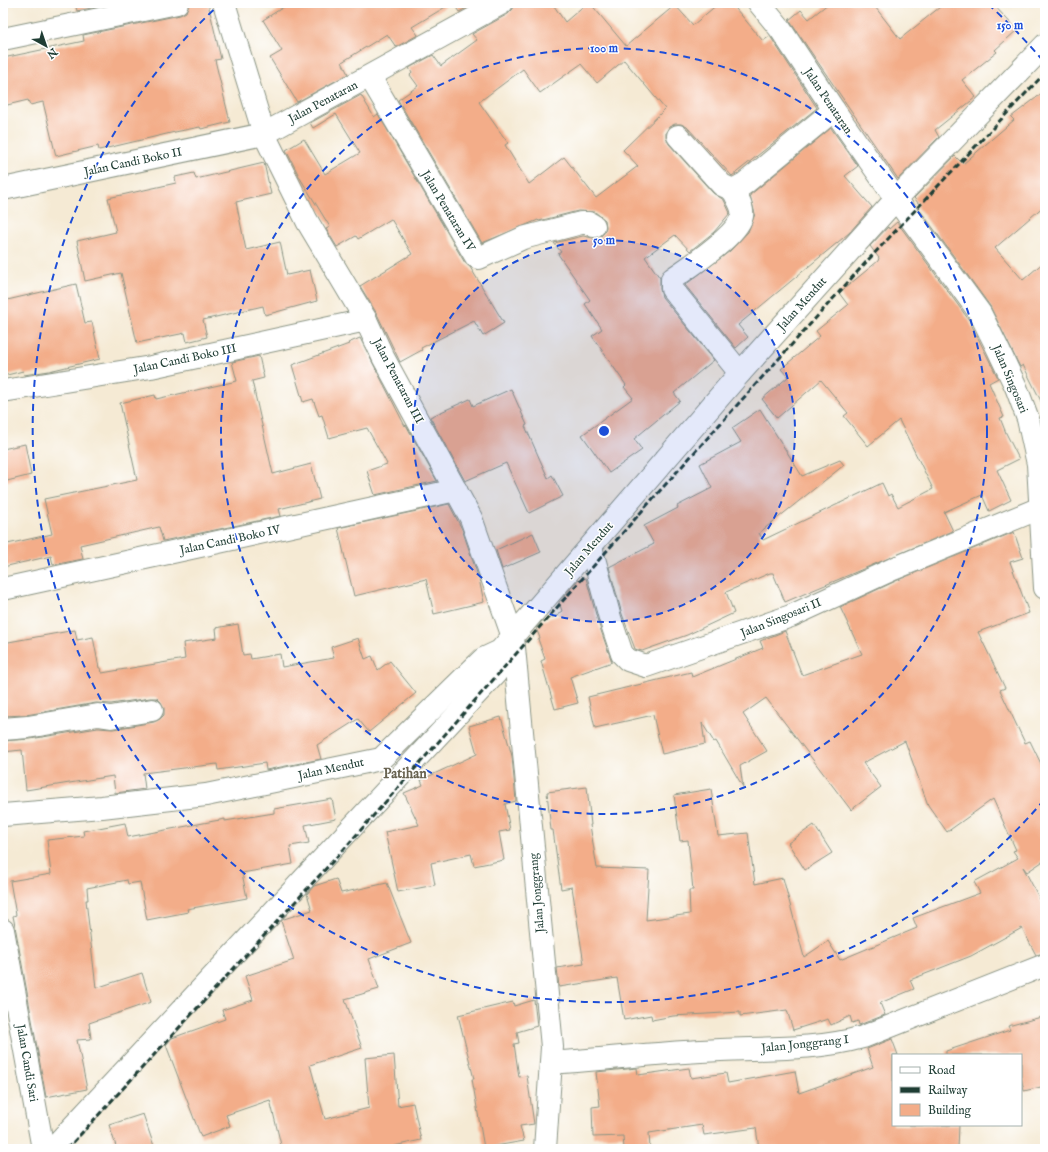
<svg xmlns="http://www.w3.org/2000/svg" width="1048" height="1152" viewBox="0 0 1048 1152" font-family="'IM FELL English',serif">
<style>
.building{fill:#f3ad89;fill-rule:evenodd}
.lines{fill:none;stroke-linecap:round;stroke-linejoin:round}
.minor-casing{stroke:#8a9484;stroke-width:24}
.minor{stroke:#fff;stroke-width:22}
.rail{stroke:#1f3d34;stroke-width:3;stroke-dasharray:6 3;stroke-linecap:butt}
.ring{fill:none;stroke:#1d4ed8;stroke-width:2;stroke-dasharray:7 5}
.labels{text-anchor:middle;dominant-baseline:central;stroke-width:3;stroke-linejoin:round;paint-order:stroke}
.street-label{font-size:12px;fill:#1f3d34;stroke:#fff}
.quarter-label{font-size:14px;font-weight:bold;fill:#696452;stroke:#fff}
.centre{fill:#1d4ed8;stroke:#fff;stroke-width:2}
.ring-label{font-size:12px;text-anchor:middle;font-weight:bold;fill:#1d4ed8;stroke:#fff;stroke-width:3;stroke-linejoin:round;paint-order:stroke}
</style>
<rect width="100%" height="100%" fill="#fff"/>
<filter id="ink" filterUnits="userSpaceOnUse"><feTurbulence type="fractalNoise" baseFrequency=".025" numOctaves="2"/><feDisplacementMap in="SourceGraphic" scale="8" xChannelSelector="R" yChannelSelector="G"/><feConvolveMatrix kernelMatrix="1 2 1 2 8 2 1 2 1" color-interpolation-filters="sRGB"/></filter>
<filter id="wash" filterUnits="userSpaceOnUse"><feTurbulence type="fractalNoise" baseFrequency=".012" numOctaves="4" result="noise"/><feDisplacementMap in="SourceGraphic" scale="16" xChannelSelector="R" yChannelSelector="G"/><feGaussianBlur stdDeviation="0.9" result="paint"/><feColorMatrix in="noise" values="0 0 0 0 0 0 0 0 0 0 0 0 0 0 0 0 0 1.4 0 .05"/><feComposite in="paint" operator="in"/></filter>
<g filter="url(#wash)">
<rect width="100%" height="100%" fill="#f5ead4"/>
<g id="blocks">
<g class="building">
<path d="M75,3H101V6L77,11Z"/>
<path d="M189,3H208L221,59L215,60L230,122L201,129L200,127L175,132L99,150L98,146L56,156L43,102L30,105L28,100L3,106V58L84,41L83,35L180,15L186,12Z"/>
<path d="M290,3H452L412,27L418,35L396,47L387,34L342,62L348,74L297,102L270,58L282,51L263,20Z"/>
<path d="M453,3H476L459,12Z"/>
<path d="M514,3H552L565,22L587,3H590L626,46L675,5L693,25L719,3H731L763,41L770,36L817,108L732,176L687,127L681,124H675L669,127L666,132V138L669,144L713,193L724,200L730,213L714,232L690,251L675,235L645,257L660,278V289L662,297L714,360L674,393L680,401L634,439L642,450L609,473L582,435L633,398L624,387L626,385L592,336L602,329L585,304L590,300L558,254L561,252L554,243L583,236L593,238L600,237L604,233L606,227L605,220L595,212L578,211L539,221L538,220L482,243L398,100L418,86L410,75L412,73L409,68L433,55L441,66L477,40L472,34L508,14L513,9ZM624,60L665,109L623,150L638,166L596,198L564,157L529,184L505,145L508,143L479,102L523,69L540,93L581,64L597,83Z"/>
<path d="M829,3H872L900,39L945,3H992L1017,30L995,50L997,52L962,80L976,97L935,130L939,137L898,179L789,20L801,10L809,19Z"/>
<path d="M1045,91V205L995,248L1023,280L1045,261V409L1023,365L1020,367L990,306L917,206L919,204L914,198L955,156L963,164L1014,120L1011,117Z"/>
<path d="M361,95L374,117L378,114L465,263L470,267L504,323L483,336L474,321L421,348L422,350L400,362L377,314L360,286L412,254L391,219L358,239L356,236L337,247L326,229L330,227L300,178L286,150L304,139L325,174L360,153L336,114L313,128L310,123Z"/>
<path d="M831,128L858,166L845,176L872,207L849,233L738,325L748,337L736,348L685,285L730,251L748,232L755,214L750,195Z"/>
<path d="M264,163L271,194L236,202L246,250L280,242L287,275L310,270L317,301L265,315L263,306L203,320L207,337L187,342L185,333L137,343L121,273L85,281L77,241L116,232L108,198L176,183L175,177L194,173L196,179Z"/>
<path d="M897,222L969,320L998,378L989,383L1004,417L1000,418L1006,433L1019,459L997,470L1011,500L989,511L982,495L944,512L953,531L785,602L773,573H770L726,592L734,613L687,635L642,651L635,649L622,614L609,567L654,544L644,526L678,508L677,506L712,488L700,464L741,442L732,428L760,409L802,476L840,460L844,465L759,533L763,540L882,483L888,496L891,494L898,507L933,489L899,420L868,446L844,416L848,413L821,380L777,418L762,399L788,377L781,369L820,336L816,331L848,305L839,293L878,261L879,258L870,246L888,227L889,229Z"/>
<path d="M76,284L85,323L92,322L100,359L49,371L24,375L23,371L3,376V301Z"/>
<path d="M360,338L405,426L406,425L437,481L375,495L367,471L387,464L367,428L329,438L322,415L319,416L313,399L303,402L292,365L349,344L348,343Z"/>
<path d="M259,356L264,378L252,381L273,474L311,464L320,499L279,509L281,516L163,541L159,527L80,545L83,559L53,565L51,556L3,567V545L52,534L44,499L137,480L120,403L155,395L156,399L237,381L232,362Z"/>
<path d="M511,389L527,425L525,426L548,478L552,475L563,496L529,513L506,463L465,481L430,417L470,399L473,406Z"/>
<path d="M25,444L31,475L3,482V449Z"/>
<path d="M449,504L462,529L479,579L484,602L434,614L426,579L354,596L338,528Z"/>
<path d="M1014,532L1023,558L1010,562L1029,613L978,632L1005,688L1000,690L1025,743L1030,741L1045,772V860L1027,872L1023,867L1045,909V953L1036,955L1022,928L971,956L910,980L914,989L880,1003L885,1015L859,1025L858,1021L852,1023L850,1016L831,1025L828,1019L793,1030L787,1010L740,1016V1012L673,1016L652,1020L651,1015L624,1020L617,978L559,987L557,968L584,964L572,887L561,889L553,830H551L547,792L587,787L591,825H590L597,868L649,870L646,920L690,914L689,890H693L688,840L680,841L674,795L711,789L718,836L748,833L755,884L783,878L804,957L828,941L840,960L917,928L913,918L980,893L974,882L1018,858L1013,851L1016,850L993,799L947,832L928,805L905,741L863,763L881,787L851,810L766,698L743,714L767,751L740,766L743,787L716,741L714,742L702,723L705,744L662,754L653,715L595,728L588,697L691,672L692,677L763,648L760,641L785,631L802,675L862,654L840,607L898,580Z"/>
<path d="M533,533L541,552L502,569L496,550Z"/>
<path d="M586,578L598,622L612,662L570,677L578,703L555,709L541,661L545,659L538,639L540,638L536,628L542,621L559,615V613L562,611L559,602L577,581Z"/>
<path d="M238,624L243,655L250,654L251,659L280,654L282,667L334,658L331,647L358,638L365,659L372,656L378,670L390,661L416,693L369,732L358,719L317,745L321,759L266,770L265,763L218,770L217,764L143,773L145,789L115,793L113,776L26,790L22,750L3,752V741L30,739L98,728L113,729L154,722L160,719L164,715V708L161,702L157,698H150L111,704L96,703L26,715L3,716V643L75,630L77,640L93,637L99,668H101L102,673L185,659L183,643L217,638L216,628Z"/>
<path d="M501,717L512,756L516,801L505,804L510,830L499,832L504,860L474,866L471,854L431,863L435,885L398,892L385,832L419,825L404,793L423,785L421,780L477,754L469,726Z"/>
<path d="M332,799L336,819L305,825L309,843L290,846L293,864L242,873L247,898L187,909L188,912L147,920L140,882L128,884L127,880L87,888L88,900H86L96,988L142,973L151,1002L89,1023L91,1039L77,1040L87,1089L46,1097L15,926L13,916L16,915L10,881L51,874L47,840L84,836L83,831L125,823L128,837L225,819V821L274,813V809Z"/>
<path d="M814,825L832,853L805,870L788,843Z"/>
<path d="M336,879L341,893L387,883L411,943L369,959L379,989L345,999L362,1048L310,1065L325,1119L369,1108L365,1058L394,1055L398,1106L413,1103L421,1140L394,1146V1149H282L270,1100L226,1115L230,1126L201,1137L166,1045L172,1038L225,1019L222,1010L253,1000L245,976L294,960L281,921L284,919L312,910L307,894L314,886Z"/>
<path d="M534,1000L537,1026L517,1032L519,1043L514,1044L519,1077L527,1076L534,1124L520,1126L524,1141L484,1148L472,1079H474L458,1015L513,1002L514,1006Z"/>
<path d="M1045,1016V1086L1024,1091L1021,1077V1055H946V1051L1010,1030L1008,1026Z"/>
<path d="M892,1039L898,1055H893V1125H959L958,1149H759L756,1128L704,1135L702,1125L649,1133L650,1149H624L623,1136L593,1137L592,1107L600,1106L596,1072L637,1068L638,1075L689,1068L691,1078L726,1073L728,1083L795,1071L799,1093L873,1067L867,1049Z"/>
<path d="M143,1114L155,1149H117L109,1125Z"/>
</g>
</g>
</g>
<g filter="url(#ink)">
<use href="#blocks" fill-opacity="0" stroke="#8a9484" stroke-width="1"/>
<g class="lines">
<defs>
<g id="minor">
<path d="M224,3L264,134L307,221L366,320L383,357L471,518L513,637L552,1047L545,1149"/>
<path d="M759,3L781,30L834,110L896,199L980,313L996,345L1016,387L1028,419L1038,464L1045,588"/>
<path d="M3,39L177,3"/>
<path d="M370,77L476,257L479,258L523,238L581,223H589L594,226"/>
<path d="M678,136L722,185L733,190L744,184L834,110"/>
<path d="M3,189L264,134L502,3"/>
<path d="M733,190C736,197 744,208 742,216C737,236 689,267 672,279V289L740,373"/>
<path d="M3,391L151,367L366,320"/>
<path d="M591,547L610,618L622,654L628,660L646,666L791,616L893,569L1045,506"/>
<path d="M3,589L456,490"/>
<path d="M3,729L28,727L98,715L111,717L152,710"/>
<path d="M3,815L102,807L206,795L381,759L483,659L500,651L740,373L896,199L1045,45"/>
<path d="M3,930L43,1149"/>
<path d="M551,1063C607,1059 664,1052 721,1050C769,1048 817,1050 863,1037L1045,965"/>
<path d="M52,1149L496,673L500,651"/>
</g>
</defs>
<use href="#minor" class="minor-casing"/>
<use href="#minor" class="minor"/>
<path class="rail" d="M67,1149L344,849L656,495L868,260L1045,73"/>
</g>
</g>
<circle cx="604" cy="431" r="191" fill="#1d4ed8" fill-opacity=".12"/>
<g class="ring">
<circle cx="604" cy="431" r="191"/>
<circle cx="604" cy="431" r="383"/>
<path d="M1044 800A574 574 0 1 1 220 4M988 4A574 574 0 0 1 1044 62"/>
</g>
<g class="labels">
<g class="street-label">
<text transform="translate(828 101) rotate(56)">Jalan Penataran</text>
<text transform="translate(323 102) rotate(-28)">Jalan Penataran</text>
<text transform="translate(133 162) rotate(-12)">Jalan Candi Boko II</text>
<text transform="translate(448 211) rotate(59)">Jalan Penataran IV</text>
<text transform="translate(802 304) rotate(-48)">Jalan Mendut</text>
<text transform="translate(185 359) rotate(-12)">Jalan Candi Boko III</text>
<text transform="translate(1010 379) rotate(67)">Jalan Singosari</text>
<text transform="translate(398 381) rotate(62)">Jalan Penataran III</text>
<text transform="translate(230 540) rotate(-12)">Jalan Candi Boko IV</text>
<text transform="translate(589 549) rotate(-49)">Jalan Mendut</text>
<text transform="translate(781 618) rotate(-22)">Jalan Singosari II</text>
<text transform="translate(331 769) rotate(-12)">Jalan Mendut</text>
<text transform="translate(537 893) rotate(-95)">Jalan Jonggrang</text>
<text transform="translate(805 1044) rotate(-6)">Jalan Jonggrang I</text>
<text transform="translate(27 1063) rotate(80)">Jalan Candi Sari</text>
</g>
<g class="quarter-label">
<text x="405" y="774">Patihan</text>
</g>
</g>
<circle cx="604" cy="431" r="6" class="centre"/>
<g class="ring-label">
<text x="1010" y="29">150 m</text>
<text x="604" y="52">100 m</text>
<text x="604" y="244">50 m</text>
</g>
<rect width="1048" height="1152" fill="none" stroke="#fff" stroke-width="16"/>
<rect x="892" y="1054" width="130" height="72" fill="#ffffff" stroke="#a5b1ae"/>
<rect x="900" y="1067" width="20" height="6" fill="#ffffff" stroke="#a5b1ae"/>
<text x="928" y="1074" font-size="12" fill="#1f3d34">Road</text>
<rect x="900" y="1087" width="20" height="6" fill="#1f3d34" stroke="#a5b1ae"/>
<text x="928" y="1094" font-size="12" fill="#1f3d34">Railway</text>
<rect x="900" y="1104" width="20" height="12" fill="#f3ad89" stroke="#a5b1ae"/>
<text x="928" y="1114" font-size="12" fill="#1f3d34">Building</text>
<g transform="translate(46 46) rotate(140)" stroke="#ffffff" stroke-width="3" paint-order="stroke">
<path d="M0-3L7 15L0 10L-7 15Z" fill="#1f3d34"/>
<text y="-6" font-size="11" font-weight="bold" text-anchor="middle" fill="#1f3d34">N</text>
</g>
</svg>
